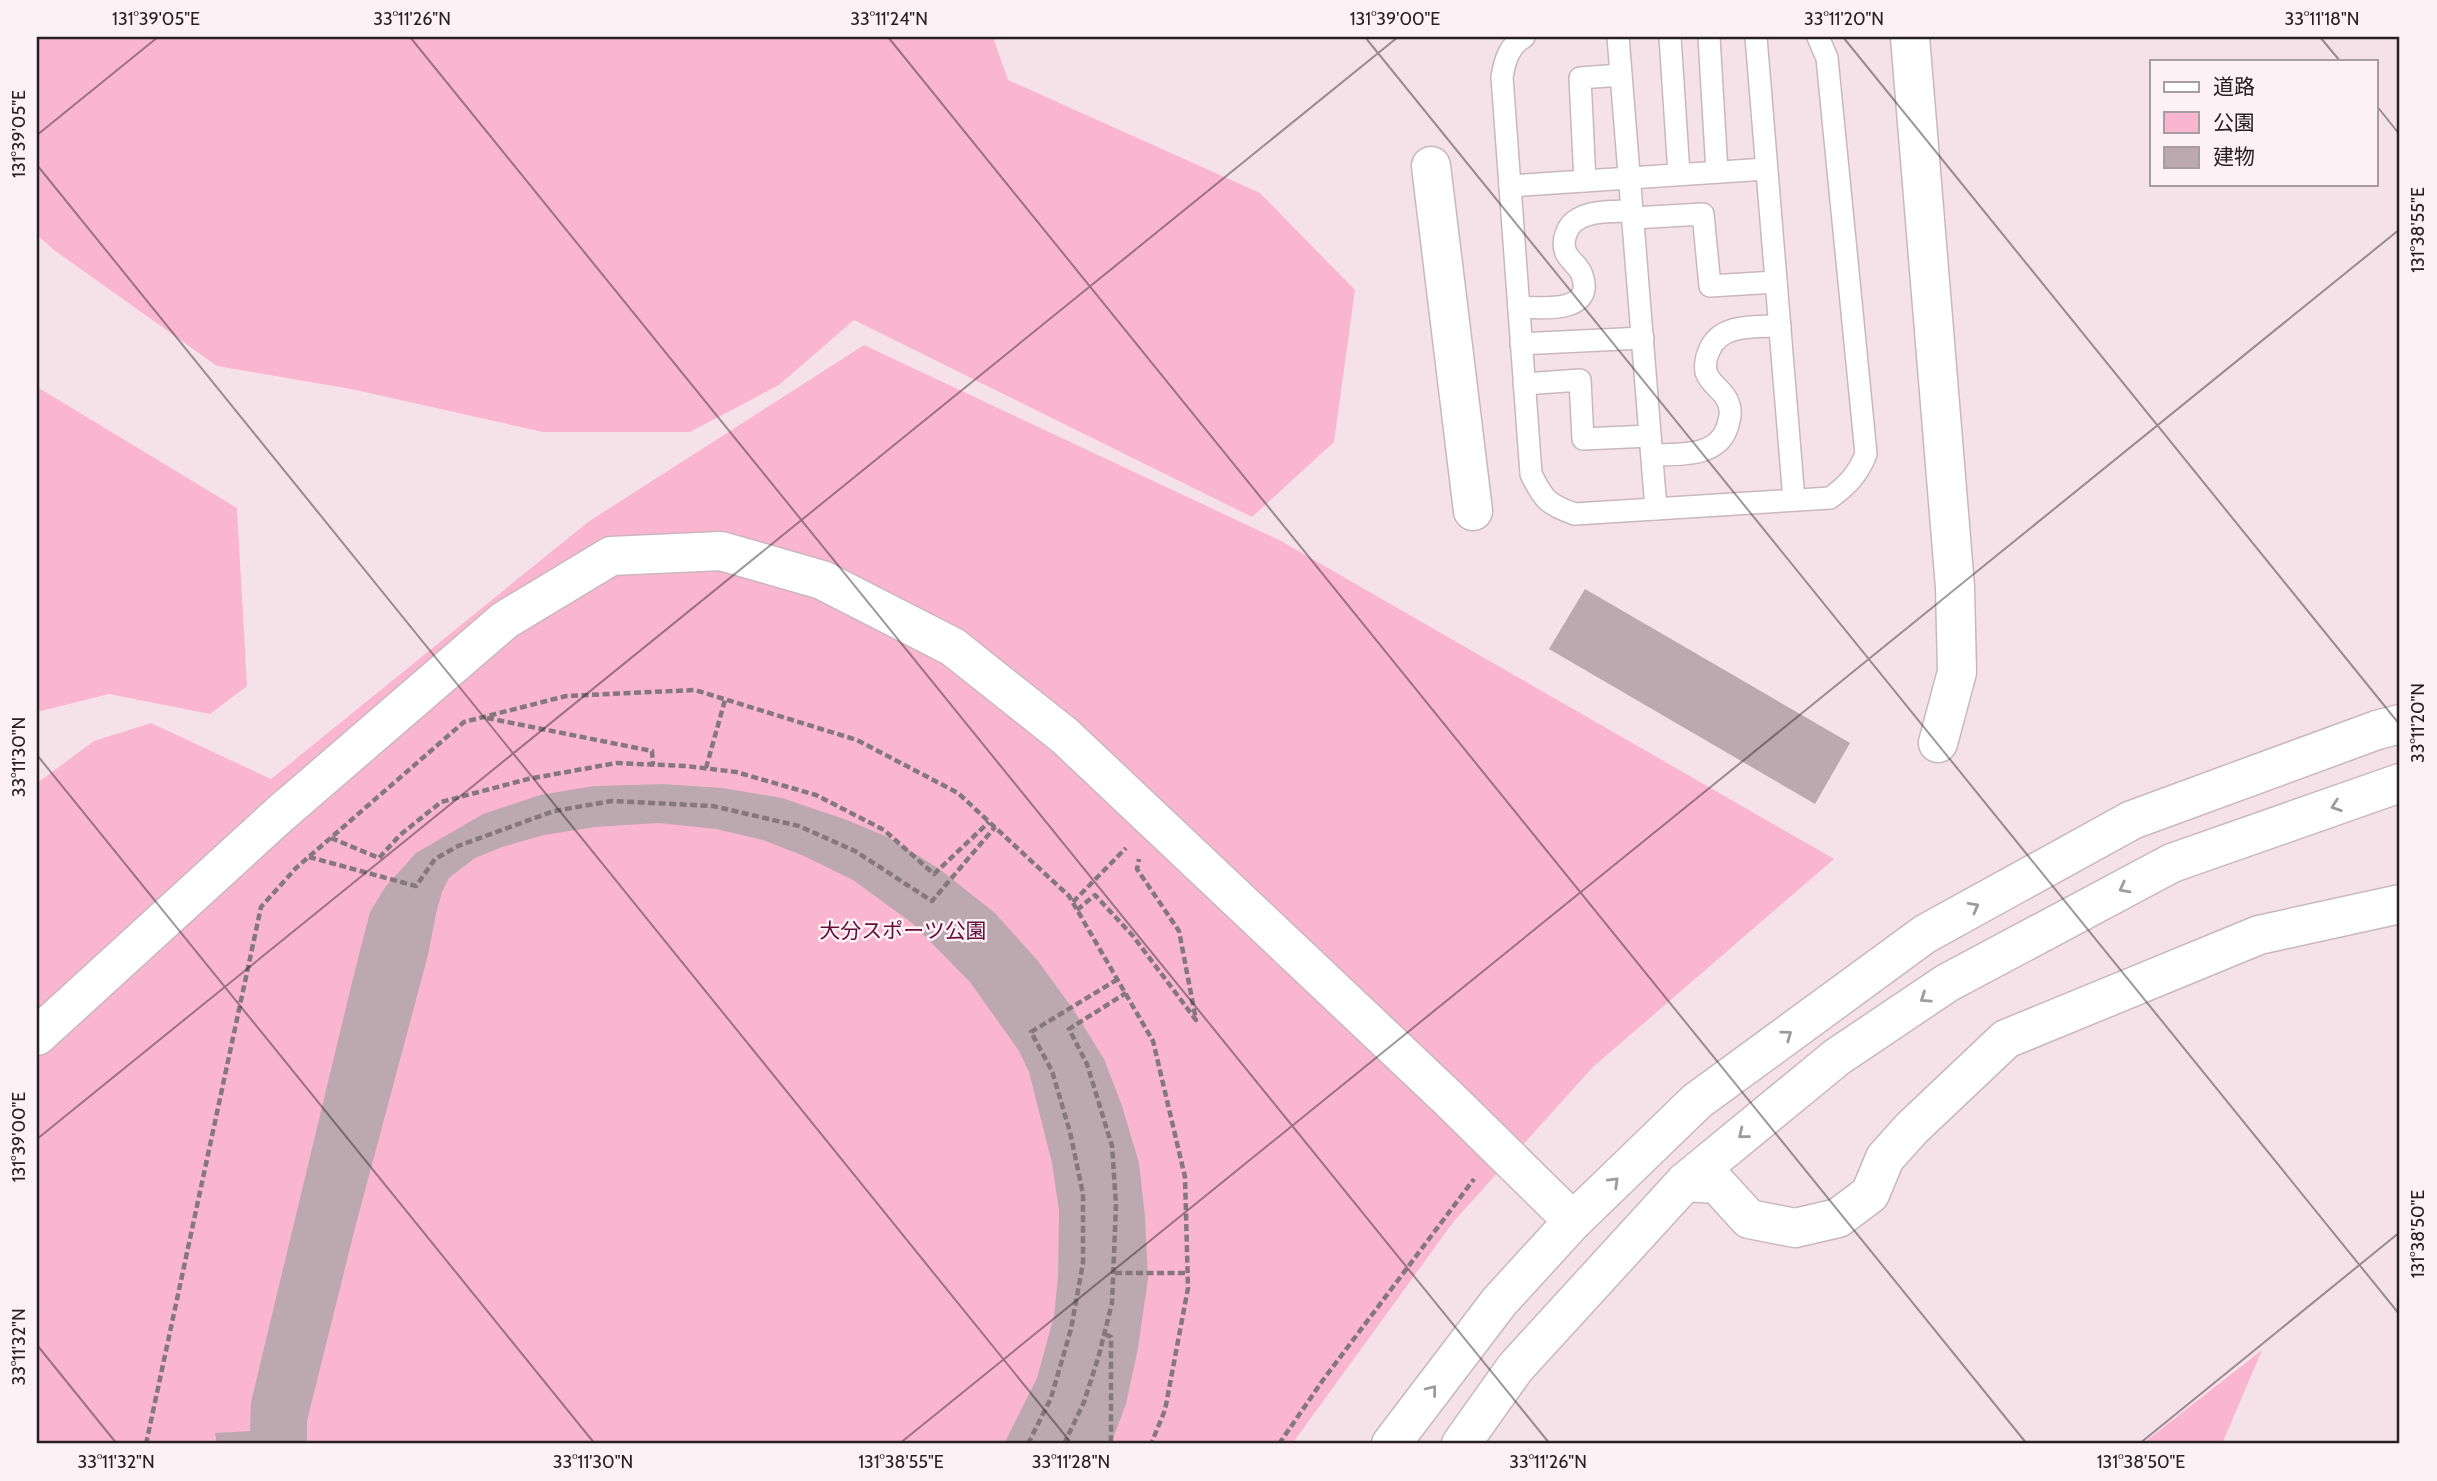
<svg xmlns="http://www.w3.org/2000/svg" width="2437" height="1481" viewBox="0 0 2437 1481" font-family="Cabin,'Noto Sans JP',sans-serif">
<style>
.green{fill:#fbb6cf}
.building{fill:#bba9af}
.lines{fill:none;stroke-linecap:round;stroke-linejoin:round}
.service-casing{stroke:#cab7bd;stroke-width:24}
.minor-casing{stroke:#cab7bd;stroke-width:41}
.tertiary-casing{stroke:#cab7bd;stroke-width:41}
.path{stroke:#84787c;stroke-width:4.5;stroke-dasharray:7 3.5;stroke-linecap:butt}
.service{stroke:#fff;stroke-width:21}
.minor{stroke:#fff;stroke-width:38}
.tertiary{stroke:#fff;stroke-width:38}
.oneway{stroke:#9e9b9c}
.ticks{fill:none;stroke:#272023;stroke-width:2;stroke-opacity:0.45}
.labels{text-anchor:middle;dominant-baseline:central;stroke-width:5;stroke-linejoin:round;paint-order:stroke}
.park-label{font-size:21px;fill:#630d39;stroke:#fdf1f5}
.neatline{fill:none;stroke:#272023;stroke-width:2.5}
.ticks-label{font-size:18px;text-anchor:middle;fill:#272023}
</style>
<rect width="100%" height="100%" fill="#f5e2e8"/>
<g class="green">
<path d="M37,37H993L1008,80L1260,193L1355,290L1334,442L1252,517L854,320L779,385L690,432H543L351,389L217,366L54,250L37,235Z"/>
<path d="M864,345L1281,541L1834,859L1593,1067L1454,1221L1292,1444H37V783L94,741L151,723L271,779L588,522Z"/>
<path d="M37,387L237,508L247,686L210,714L109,694L37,712Z"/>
<path d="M2262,1350L2222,1444H2142Z"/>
</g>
<g class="building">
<path d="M1585,589L1850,743L1815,804L1549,649Z"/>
<path d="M663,784L723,788L782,798L844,819L888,837L938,868L995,913L1038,961L1073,1009L1104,1059L1122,1106L1139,1163L1145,1216L1148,1279L1138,1348L1126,1404L1111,1444H1004L1037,1378L1054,1316L1058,1276L1059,1211L1052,1163L1029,1072L1019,1051L970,982L912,923L853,880L804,856L763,840L716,829L658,823L595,827L544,835L502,847L475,858L449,878L442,892L436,914L428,955L355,1228L307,1421V1444H217L215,1433L250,1431L251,1402L354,974L370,912L386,886L416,853L483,814L540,795L594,786Z"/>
</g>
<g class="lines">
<defs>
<g id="service">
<path d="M1524,37C1509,46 1505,60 1502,77L1531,474C1543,499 1548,505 1575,514L1830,498C1848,485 1858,474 1866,454L1827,58L1818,37"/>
<path d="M1618,37L1656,509"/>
<path d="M1670,37L1679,174"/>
<path d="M1709,37L1717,172"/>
<path d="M1756,37L1794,500"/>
<path d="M1585,181L1580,78L1621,75"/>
<path d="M1510,186L1766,169"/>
<path d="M1633,218L1703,214L1710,286L1776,282"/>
<path d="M1519,307C1540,308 1596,314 1582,275C1579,266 1570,261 1566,253C1561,241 1567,225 1578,219C1593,210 1615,212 1632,211"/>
<path d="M1521,344L1643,338"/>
<path d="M1524,384L1580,380L1583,439L1650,436"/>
<path d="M1652,455C1677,454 1717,458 1727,428C1730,418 1732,411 1728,402C1724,390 1710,385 1706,372C1705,366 1706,357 1709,351C1720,323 1755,327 1780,326"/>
</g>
<g id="minor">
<path d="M1910,37L1955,587L1957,672L1938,743"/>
<path d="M1431,166L1473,511"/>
<path d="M37,1036L280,814L505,620L611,556L721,551L822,580L953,647L1065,736L1448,1098L1573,1221"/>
<path d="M1685,1182L1717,1184L1749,1219L1795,1228L1838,1218L1870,1194L1885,1158L1912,1128L2006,1039L2259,935L2400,904"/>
</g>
<g id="tertiary">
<path d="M1391,1444L1499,1302L1573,1221L1697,1101L1925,934L2132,820L2377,730L2400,724"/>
<path d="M1461,1444L1515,1368L1685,1182L1837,1057L1947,983L2172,863L2400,783"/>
</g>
</defs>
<use href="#service" class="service-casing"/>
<use href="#minor" class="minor-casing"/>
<use href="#tertiary" class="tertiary-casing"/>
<g class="path">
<path d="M487,718L652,751L653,765"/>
<path d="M706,768L725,700"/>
<path d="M331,838L379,858L400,835L441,802L528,779L616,763L686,766L736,772L816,795L884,830L934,874L989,822"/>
<path d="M309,857L416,886L435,859L458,846L554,811L612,801L713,806L799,826L855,851L932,901L995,827"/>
<path d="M1073,902L1126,848"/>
<path d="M1077,910L1095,895L1133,936L1196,1020L1179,931L1137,869L1139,859"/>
<path d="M1115,1273H1188"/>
<path d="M1105,1334L1111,1337V1444"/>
<path d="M146,1444L261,907L296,868L464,722L566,696L695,690L857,740L958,793L1069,896L1153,1041L1185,1177L1188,1288L1165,1410L1151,1444"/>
<path d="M1028,1444L1051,1398L1071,1329L1083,1263V1194L1070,1132L1052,1071L1031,1032L1118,979"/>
<path d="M1064,1444L1084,1402L1099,1355L1112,1303L1116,1205L1112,1146L1087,1064L1069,1029L1126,993"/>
<path d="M1279,1444L1323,1380L1474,1179"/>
</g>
<use href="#service" class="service"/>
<use href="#minor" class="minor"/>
<use href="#tertiary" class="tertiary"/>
</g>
<defs><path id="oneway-chevron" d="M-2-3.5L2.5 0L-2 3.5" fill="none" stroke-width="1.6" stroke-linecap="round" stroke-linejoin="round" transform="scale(1.75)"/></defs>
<g class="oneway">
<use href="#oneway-chevron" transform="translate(2336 806) rotate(161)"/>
<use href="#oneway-chevron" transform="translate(2124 888) rotate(152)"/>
<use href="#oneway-chevron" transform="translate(1974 907) rotate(-29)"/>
<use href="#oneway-chevron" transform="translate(1925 998) rotate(146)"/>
<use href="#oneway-chevron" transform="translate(1787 1035) rotate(-36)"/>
<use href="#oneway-chevron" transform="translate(1743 1134) rotate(141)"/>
<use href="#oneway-chevron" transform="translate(1614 1182) rotate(-44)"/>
<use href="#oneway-chevron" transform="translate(1432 1390) rotate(-52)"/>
</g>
<path class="ticks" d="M410,37L1550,1444M888,37L2027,1444M1365,37L2400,1315M1843,37L2400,725M2320,37L2340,61M2376,105L2400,135M37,135L158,37M37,165L1072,1444M37,755L595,1444M37,1139L1398,37M37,1345L117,1444M899,1444L2400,229M2139,1444L2400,1232"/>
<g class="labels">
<g class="park-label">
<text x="903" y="930">大分スポーツ公園</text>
</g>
</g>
<rect width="2437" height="1481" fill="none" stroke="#fdf1f5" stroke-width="77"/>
<rect x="2150" y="60" width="228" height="126" fill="#fdf1f5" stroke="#a79da1" stroke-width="2"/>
<rect x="2164" y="82" width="35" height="10" fill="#ffffff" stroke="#a79da1" stroke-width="2"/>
<text x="2213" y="94" font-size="21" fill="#272023">道路</text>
<rect x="2164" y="112" width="35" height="21" fill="#fbb6cf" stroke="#a79da1" stroke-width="2"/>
<text x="2213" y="130" font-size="21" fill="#272023">公園</text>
<rect x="2164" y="147" width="35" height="21" fill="#bba9af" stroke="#a79da1" stroke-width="2"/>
<text x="2213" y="164" font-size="21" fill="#272023">建物</text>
<rect x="38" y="38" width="2360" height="1404" class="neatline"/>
<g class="ticks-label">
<text x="156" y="25">131°39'05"E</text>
<text x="412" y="25">33°11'26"N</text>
<text x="889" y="25">33°11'24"N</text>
<text x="1395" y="25">131°39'00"E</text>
<text x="1844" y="25">33°11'20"N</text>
<text x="2322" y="25">33°11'18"N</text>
<text transform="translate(19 134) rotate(-90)" y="6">131°39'05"E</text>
<text transform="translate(2418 230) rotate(-90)" y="6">131°38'55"E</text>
<text transform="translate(2418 723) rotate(-90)" y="6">33°11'20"N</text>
<text transform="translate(19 757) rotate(-90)" y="6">33°11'30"N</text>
<text transform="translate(19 1137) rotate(-90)" y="6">131°39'00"E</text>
<text transform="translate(2418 1234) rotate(-90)" y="6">131°38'50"E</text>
<text transform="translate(19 1347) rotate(-90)" y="6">33°11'32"N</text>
<text x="116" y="1468">33°11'32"N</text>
<text x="593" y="1468">33°11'30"N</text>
<text x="901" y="1468">131°38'55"E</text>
<text x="1071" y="1468">33°11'28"N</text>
<text x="1548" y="1468">33°11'26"N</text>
<text x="2141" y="1468">131°38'50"E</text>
</g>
</svg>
